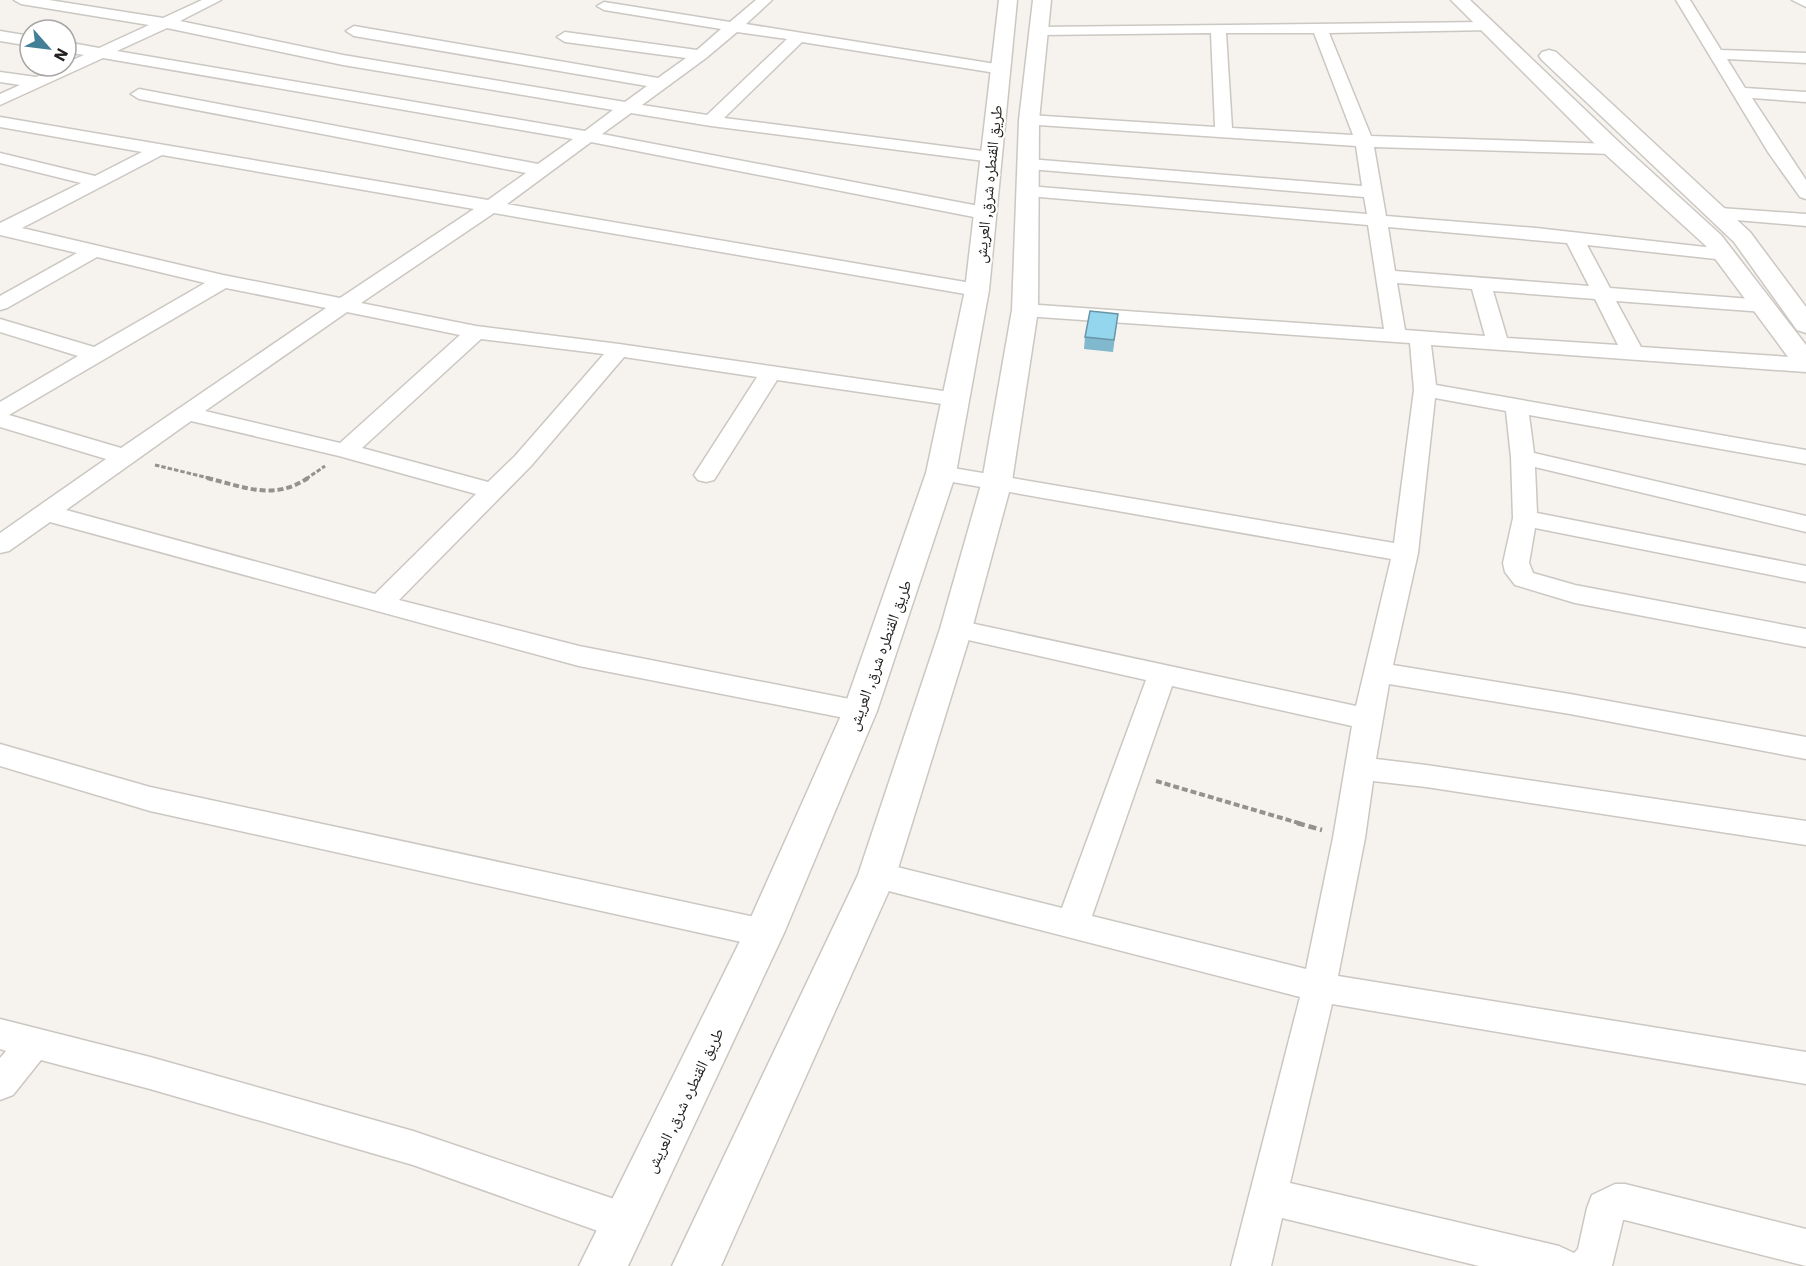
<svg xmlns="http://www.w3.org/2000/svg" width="1806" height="1266" viewBox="0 0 1806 1266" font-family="'IBM Plex Sans','Noto Naskh Arabic',sans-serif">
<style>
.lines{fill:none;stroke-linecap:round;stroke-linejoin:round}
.minor-casing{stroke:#cbc7c2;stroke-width:3}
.secondary-casing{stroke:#cbc7c2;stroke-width:3}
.trunk-casing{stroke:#cbc7c2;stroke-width:3}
.path-far2{stroke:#94918e;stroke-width:3;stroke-dasharray:4.5 2;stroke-linecap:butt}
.path-far1{stroke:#94918e;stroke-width:4;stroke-dasharray:6 3;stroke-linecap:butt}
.path{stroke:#94918e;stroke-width:4.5;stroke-dasharray:8 4;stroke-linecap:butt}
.minor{fill:#fff;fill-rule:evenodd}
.secondary{fill:#fff;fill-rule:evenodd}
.trunk{fill:#fff;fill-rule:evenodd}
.wall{fill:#80b8ce}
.building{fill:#95d6ef;stroke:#6896a7;stroke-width:1.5}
.labels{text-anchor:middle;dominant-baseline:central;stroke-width:4.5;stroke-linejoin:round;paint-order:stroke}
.street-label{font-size:16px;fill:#23211f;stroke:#fff}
</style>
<rect width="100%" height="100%" fill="#f6f2ed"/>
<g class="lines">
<defs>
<g id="minor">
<path d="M14,0H49L163,18L202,0H221L180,21L343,55L625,102L647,86L354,36L346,31L354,26L658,78L686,58L565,42L557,37L565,32L697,50L721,29L604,10L597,6L604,2L730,22L756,0H772L746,24L1008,66L1010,69L1002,74L802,42L724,118L998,153L1001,157L998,161L992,162L711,126L631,113L602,134L984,207L991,209L993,213L991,217L984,219L591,142L507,204L977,284L984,286L987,290L984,294L977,296L494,213L361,303L476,326L619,344L964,394L967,399L964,404L956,406L777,380L714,480L706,482L698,480L694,475L757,377L624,357L531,466L399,600L579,646L860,701L870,704L874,711L870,718L860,721L579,666L50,522L9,551L0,553V533L106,459L0,427V402L78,356L0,332V319L94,347L205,283L97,257L7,308L0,310V296L77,253L0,235V223L81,183L0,163V153L95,176L142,152L0,127V117L488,200L526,173L139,99L131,94L139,89L538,164L573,139L103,58L0,105V94L20,85L0,82V72L36,77L60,66H66V63L84,55L66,52V42L99,48L149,25L21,4ZM167,28L343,65L613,110L585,131L117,51ZM737,32L787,39L707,115L642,105L706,58ZM162,155L474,209L340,298L223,275L22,228ZM226,288L326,308L121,448L9,415ZM347,312L460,335L340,443L205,411ZM481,339L604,354L515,456L488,482L362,448ZM191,421L339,456L476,494L375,594L66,510Z"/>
<path d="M1676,0H1690L1721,50L1806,53V63L1727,59L1745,88L1806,92V102L1752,98L1806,180V199L1800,197L1768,152Z"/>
<path d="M1792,0H1806V7Z"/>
<path d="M1487,22L1495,27L1492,30L1329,33L1371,136L1613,144L1619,145L1622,149L1619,153L1613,154L1374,147L1386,216L1536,228L1732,250L1735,254L1732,258L1725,260L1587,245L1610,288L1764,300L1771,302L1774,306L1771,310L1764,312L1616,301L1641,347L1806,358V372L1431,345L1436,385L1806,450V464L1529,415L1534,453L1806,516V532L1535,467L1537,513L1806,566V582L1535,528L1529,563L1533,573L1575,585L1806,629V647L1575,603L1515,585L1505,572L1503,563L1513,518L1511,457L1506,411L1435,398L1418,553L1393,665L1570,694L1806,737V759L1570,714L1389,684L1376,759L1426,765L1806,821V845L1426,787L1373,781L1365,838L1338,976L1806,1052V1084L1332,1004L1290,1183L1559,1246L1574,1253L1578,1249L1587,1208L1592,1195L1615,1184H1625L1806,1229V1266L1625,1220H1623L1612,1266H1479L1282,1218L1271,1266H1231L1300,997L877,888L866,884L861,875L866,866L877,862L1062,908L1146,680L946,635L943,629L946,623L956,620L1356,706L1391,559L941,480L933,478L929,473L933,468L941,466L1394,543L1414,390L1410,343L1025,316L1018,314L1015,310L1018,306L1025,304L1384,329L1368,225L1028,196L1022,195L1019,191L1022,187L1028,186L1367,214L1364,197L1029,169L1023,168L1020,164L1023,160L1029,159L1362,186L1356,146L1023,124L1021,120L1023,116L1029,115L1215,127L1211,33L1041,35L1033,30L1036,27ZM1226,33H1314L1353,135L1232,128ZM1388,227L1567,243L1589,286L1395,271ZM1397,283L1472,289L1485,336L1405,330ZM1493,291L1595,299L1618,345L1507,338ZM1172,686L1352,726L1333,838L1306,969L1092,916Z"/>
<path d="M0,31L30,36V46L0,41Z"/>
<path d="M1720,208L1806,214V226L1713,218L1711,214L1713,210Z"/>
<path d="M0,744L150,787L764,919L776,923L780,933L776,943L764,947L150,811L0,766Z"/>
<path d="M0,1019L150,1057L413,1131L626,1203L640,1209L645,1222L640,1235L626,1241L413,1165L150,1089L41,1060L13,1095L0,1100V1058L6,1051L0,1049Z"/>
</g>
<g id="secondary">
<path d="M1451,0H1470L1621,144L1721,235L1806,345V371L1797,369L1705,245L1605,154Z"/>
<path d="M1549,50L1556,52L1750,232L1806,307V333L1797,330L1734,242L1542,60L1539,56L1542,52Z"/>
</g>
<g id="trunk">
<path d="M999,0H1017L989,290L956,473L877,711L784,933L628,1266H579L744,933L795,819L843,711L926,473L965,290Z"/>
<path d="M1033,0H1051L1039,120L1038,310L1012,481L972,629L896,875L721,1266H672L858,875L940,629L982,481L1012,310L1019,120Z"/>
</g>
</defs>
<use href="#minor" class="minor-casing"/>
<use href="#secondary" class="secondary-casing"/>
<use href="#trunk" class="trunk-casing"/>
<g class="path-far2">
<path d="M155,465L213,479"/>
<path d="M306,479L325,466"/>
</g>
<g class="path-far1">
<path d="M207,478C245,487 273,501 308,478"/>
<path d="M1156,781L1302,824"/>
</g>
<path class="path" d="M1297,823L1322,830"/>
<use href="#minor" class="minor"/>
<use href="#secondary" class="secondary"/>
<use href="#trunk" class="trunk"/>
</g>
<path class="wall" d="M1118,314L1113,352L1084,349L1085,337Z"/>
<path class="building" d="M1090,311L1118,314L1114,340L1085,337Z"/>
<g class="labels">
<g class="street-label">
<text transform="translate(988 184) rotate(-84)">طريق القنطره شرق, العريش</text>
<text transform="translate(879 655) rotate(-70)">طريق القنطره شرق, العريش</text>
<text transform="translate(684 1100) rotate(-64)">طريق القنطره شرق, العريش</text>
</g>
</g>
<g transform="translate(48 48) rotate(118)"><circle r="28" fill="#ffffff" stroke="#a7a6a5" stroke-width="1.5"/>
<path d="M0-4.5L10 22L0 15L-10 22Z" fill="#438097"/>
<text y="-9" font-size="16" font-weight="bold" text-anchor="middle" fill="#23211f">N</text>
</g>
</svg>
